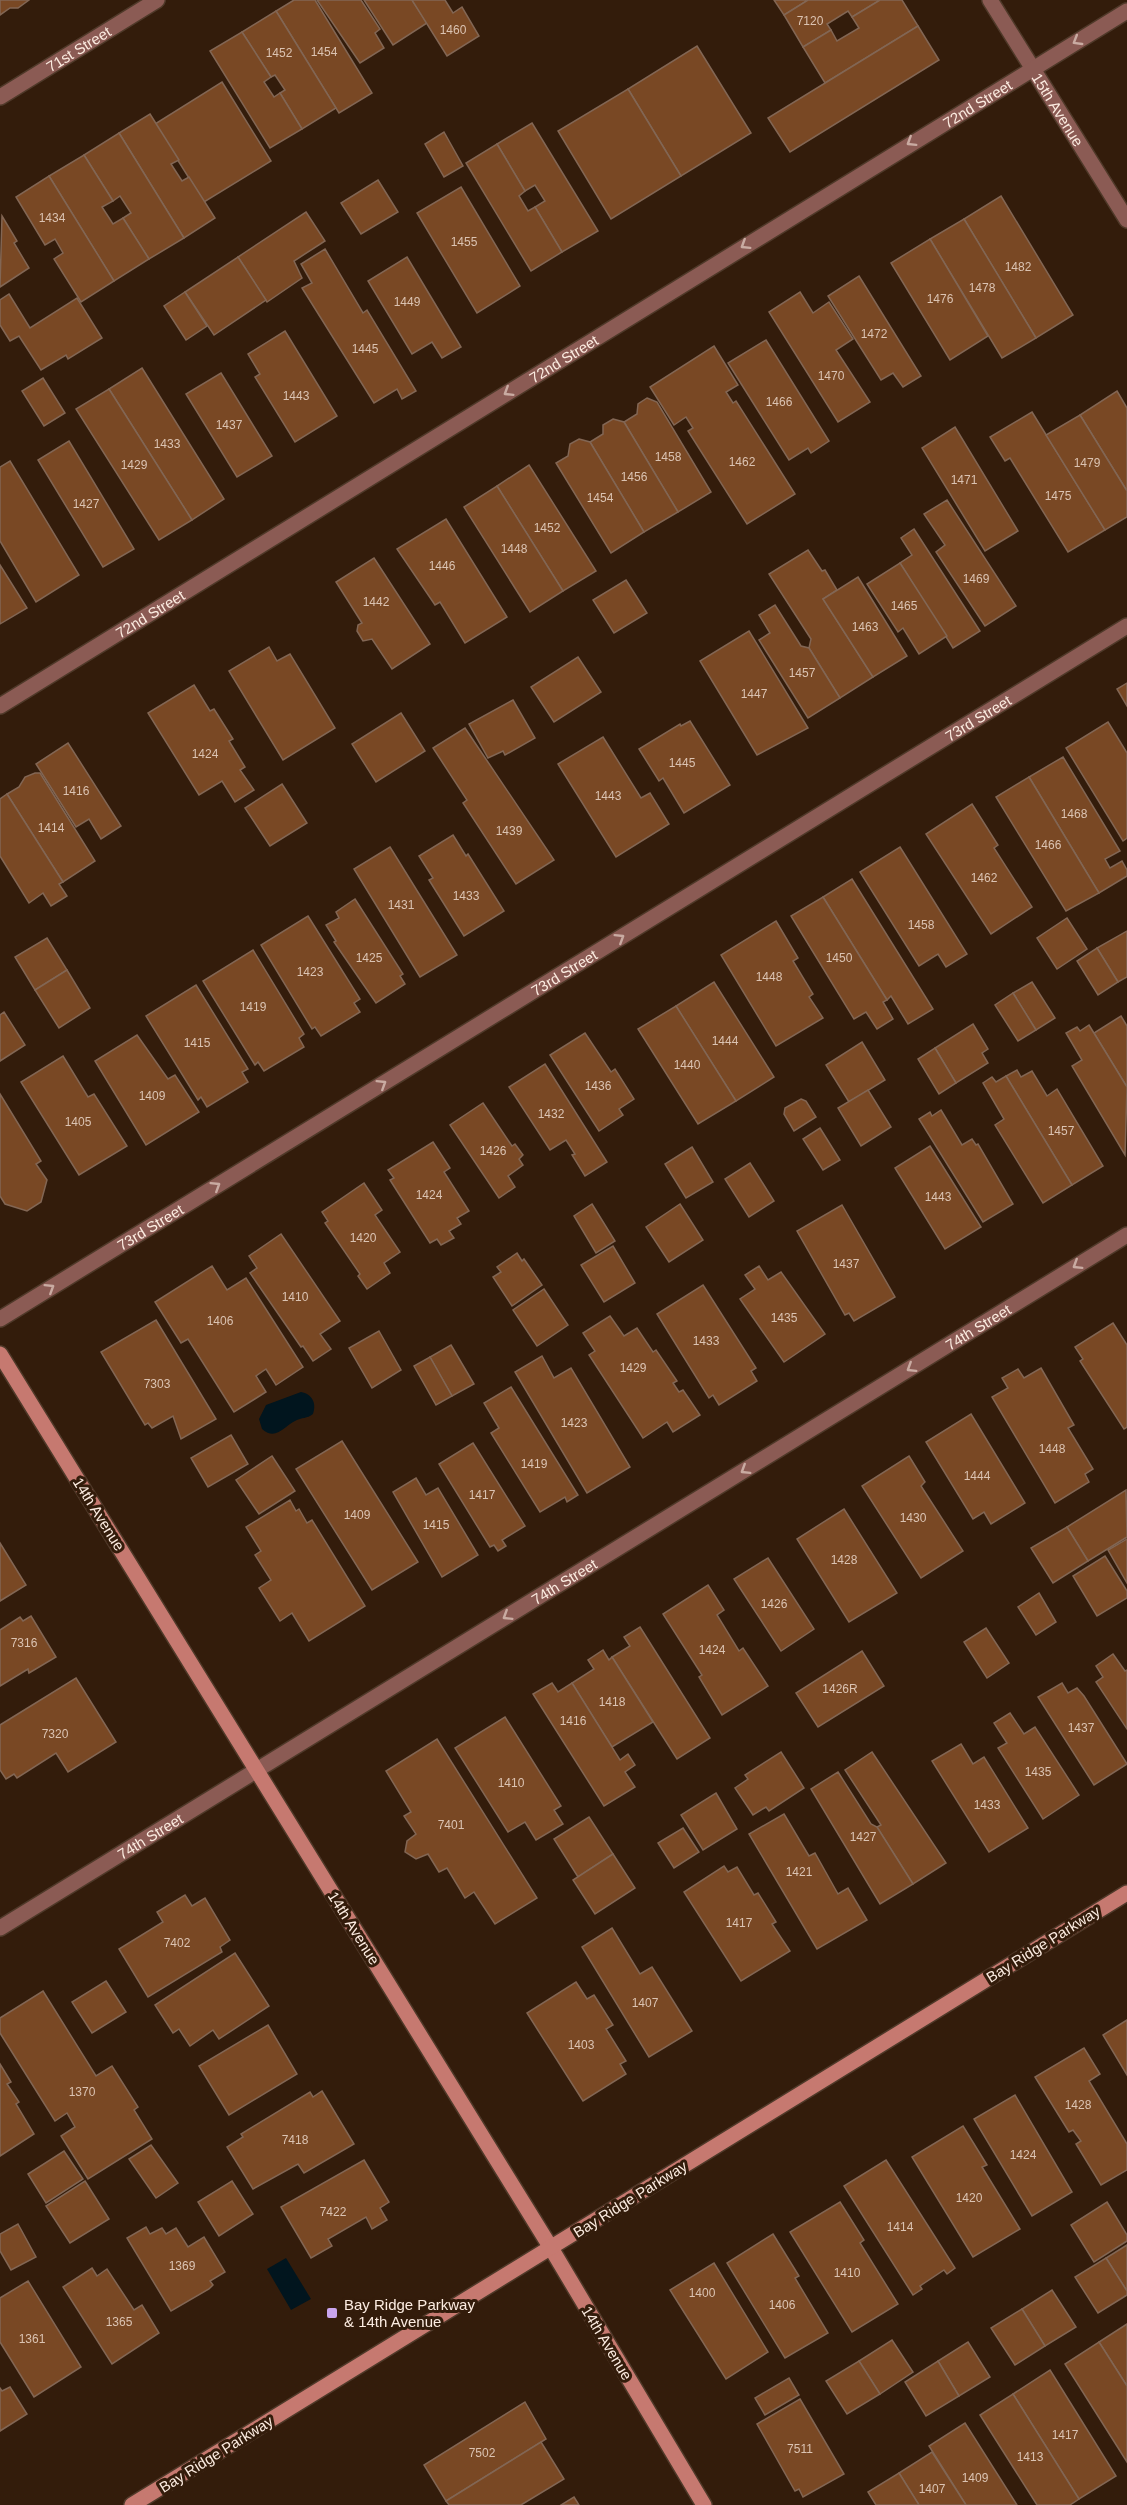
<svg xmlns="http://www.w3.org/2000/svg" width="1127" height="2505" viewBox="0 0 1127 2505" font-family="Arial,sans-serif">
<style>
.water{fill:#01151e}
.building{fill:#794824;stroke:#826654;stroke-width:1.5}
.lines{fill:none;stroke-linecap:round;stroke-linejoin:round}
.street-casing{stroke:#4f3929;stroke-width:18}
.secondary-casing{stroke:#4f3929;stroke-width:18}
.street{stroke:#8b5b54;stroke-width:15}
.secondary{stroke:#c67970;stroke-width:15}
.oneway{stroke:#c9aba2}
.poi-dot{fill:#c9a5ee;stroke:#331c0b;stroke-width:2}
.labels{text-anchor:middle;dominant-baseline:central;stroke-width:6;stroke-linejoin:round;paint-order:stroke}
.number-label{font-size:12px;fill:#dbc3b2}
.street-label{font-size:15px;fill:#fcece1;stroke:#331c0b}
.poi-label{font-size:15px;fill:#fcece1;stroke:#331c0b;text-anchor:start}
</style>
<rect width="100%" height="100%" fill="#331c0b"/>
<g class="water">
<path d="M301,1392C312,1394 317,1403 313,1414C307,1419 302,1417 295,1421C283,1427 276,1441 262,1429L259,1419L266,1405Z"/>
<path d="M286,2258L311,2299L291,2310L267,2269Z"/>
</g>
<g class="building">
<path d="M0,0H29L18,8H10L0,15Z"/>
<path d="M294,0H315L372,93L339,113L276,11Z"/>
<path d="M317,0H361L380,29L375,33L384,48L360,63Z"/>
<path d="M364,0H412L427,23L393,45Z"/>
<path d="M412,0H445L453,13L462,7L479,36L447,56Z"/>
<path d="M774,0H808L784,15Z"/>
<path d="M808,0H880L852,17L848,11L827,24L831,30L803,47L784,15Z"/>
<path d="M880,0H902L918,26L825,83L803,47L831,30L837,41L859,28L852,17Z"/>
<path d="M276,11L336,108L302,129L280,93L285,90L275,75L271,77L242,32Z"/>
<path d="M918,26L939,60L790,152L768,118Z"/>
<path d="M242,32L271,77L264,82L274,97L280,93L302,129L270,148L210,51Z"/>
<path d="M697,46L751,133L681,176L628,89Z"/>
<path d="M222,82L271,161L204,202L155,124Z"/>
<path d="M628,89L681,176L611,219L558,131Z"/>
<path d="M150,114L179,160L171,164L182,181L189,177L215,218L184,238L119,133Z"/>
<path d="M532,123L598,231L562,252L535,207L545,201L535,185L525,191L497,144Z"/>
<path d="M444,132L463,166L444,177L425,144Z"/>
<path d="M119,133L184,238L149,259L123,218L131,213L120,196L113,201L84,155Z"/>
<path d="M497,144L525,191L519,196L528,211L535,207L562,252L531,271L466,163Z"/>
<path d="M84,155L113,201L102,207L113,224L123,218L149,259L114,281L49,176Z"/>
<path d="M49,176L114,281L81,302L54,259L63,253L55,239L45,245L16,197Z"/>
<path d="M378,180L398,212L361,234L341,203Z"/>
<path d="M461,187L520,286L477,313L417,213Z"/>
<path d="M1001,196L1073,315L1036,338L964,219Z"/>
<path d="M306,212L325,241L294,261L302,278L267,302L238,257Z"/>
<path d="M2,216L17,241L14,243L29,268L0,287Z"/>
<path d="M964,219L1036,338L1002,358L930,239Z"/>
<path d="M930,239L988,336L950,360L891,263Z"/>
<path d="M325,249L363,313L367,310L416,391L402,399L397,389L374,403L302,288L312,283L301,264Z"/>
<path d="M238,257L266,300L214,335L185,292Z"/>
<path d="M407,257L461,347L442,358L432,342L412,354L368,281Z"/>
<path d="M859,276L921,376L903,387L893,373L881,380L828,296Z"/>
<path d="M185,292L207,326L186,340L164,306Z"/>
<path d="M800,292L813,313L829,302L853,339L836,350L870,402L838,422L769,312Z"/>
<path d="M9,294L30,328L77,298L102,338L68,359L66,355L41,370L19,336L10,341L0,325V300Z"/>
<path d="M285,331L337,416L295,442L255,377L260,374L248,354Z"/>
<path d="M766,340L829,441L811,453L808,448L789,460L728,363Z"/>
<path d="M714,346L738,385L726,392L733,403L736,401L795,494L747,524L688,431L693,428L686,417L674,425L650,387Z"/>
<path d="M142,368L224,499L192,520L109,389Z"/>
<path d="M221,373L272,456L237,477L186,394Z"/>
<path d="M43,378L65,413L44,426L22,391Z"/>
<path d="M109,389L192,520L159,540L76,409Z"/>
<path d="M1117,391L1127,408V491L1080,415Z"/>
<path d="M647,398L657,402L711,492L678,512L624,422L637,414L638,404Z"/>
<path d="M1032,412L1105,530L1068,552L1010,458L1005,461L990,437Z"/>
<path d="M1080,415L1127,491V517L1105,530L1046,435Z"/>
<path d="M613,419L624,422L678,512L644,532L590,442L603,434V425Z"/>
<path d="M955,427L1018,531L985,551L922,448Z"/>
<path d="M579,439L590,442L644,532L611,553L556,463L568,456L570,444Z"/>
<path d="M69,441L134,549L103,567L38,460Z"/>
<path d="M10,461L79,575L36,602L0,541V467Z"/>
<path d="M529,465L596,571L563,591L497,486Z"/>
<path d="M497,486L563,591L530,612L464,507Z"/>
<path d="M947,500L1016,606L985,626L936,552L945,545L924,514Z"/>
<path d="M446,519L507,617L465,643L440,602L435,605L397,549Z"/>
<path d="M914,529L980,631L953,648L900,563L912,555L901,538Z"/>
<path d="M808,550L822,571L825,570L837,590L823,599L873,677L840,698L809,648L811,639L769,574Z"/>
<path d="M374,558L430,644L392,669L372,639L363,641L357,631L358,625L362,623L336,582Z"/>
<path d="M900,563L947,636L919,654L903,628L898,632L867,584Z"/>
<path d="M0,565L27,608L0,624Z"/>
<path d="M858,577L907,656L873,677L823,599Z"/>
<path d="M626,580L647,613L614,633L593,600Z"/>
<path d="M775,605L801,646L809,648L840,698L808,718L759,640L770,633L759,615Z"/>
<path d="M749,631L808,728L757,755L700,661Z"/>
<path d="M269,647L277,661L290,654L335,728L283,760L229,671Z"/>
<path d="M578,657L601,692L554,722L531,687Z"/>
<path d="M1127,683V706L1117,689Z"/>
<path d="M194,685L210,711L214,709L233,739L229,741L245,767L240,770L254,790L235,802L222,781L199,795L148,713Z"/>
<path d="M513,700L535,738L505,755L503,751L488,758L469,724Z"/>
<path d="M401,713L425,751L376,782L352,744Z"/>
<path d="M690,721L730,785L684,813L663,778L659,781L639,749L680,724L681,726Z"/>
<path d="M1108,722L1127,753V838L1123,841L1066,748Z"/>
<path d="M465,728L554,860L516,884L463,803L467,800L433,748Z"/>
<path d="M603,737L641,798L650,793L669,824L616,857L558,764Z"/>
<path d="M68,743L121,826L101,839L89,819L76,827L36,764Z"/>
<path d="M1063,757L1120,851L1105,859L1110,868L1122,861L1127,870V876L1099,893L1029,777Z"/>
<path d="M35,773H40L95,861L63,882L7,794L19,787L25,777Z"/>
<path d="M1029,777L1099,893L1066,911L996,797Z"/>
<path d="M282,784L307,823L270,846L245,808Z"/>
<path d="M7,794L63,882L59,884L67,896L51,906L43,893L29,903L0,856V799Z"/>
<path d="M972,804L998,845L994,848L1032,907L991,934L926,834Z"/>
<path d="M453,835L466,856L468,854L504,911L464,936L429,880L433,878L419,856Z"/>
<path d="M390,847L457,955L420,977L354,869Z"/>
<path d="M900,847L967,954L946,967L938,954L919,966L860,872Z"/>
<path d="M852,879L933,1009L908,1024L891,996L887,1000L823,897Z"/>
<path d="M823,897L887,1000L883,1002L893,1019L877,1029L866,1012L854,1019L791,916Z"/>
<path d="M355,899L403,974L400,976L405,984L376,1003L334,942L336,941L326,925L339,918L336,912Z"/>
<path d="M308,916L360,999L354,1003L360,1012L321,1036L315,1027L312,1029L261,945Z"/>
<path d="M1067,918L1087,949L1057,969L1037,938Z"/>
<path d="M776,921L798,958L793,961L813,994L809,997L823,1018L776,1046L721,955Z"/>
<path d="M1127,931V977L1118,982L1097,948Z"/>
<path d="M47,938L67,970L35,990L15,957Z"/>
<path d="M1097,948L1118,982L1098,995L1077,961Z"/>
<path d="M253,950L304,1034L299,1038L304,1047L264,1071L258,1062L255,1065L203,981Z"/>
<path d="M67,970L90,1008L59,1028L35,990Z"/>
<path d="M714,982L774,1077L736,1101L676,1006Z"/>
<path d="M1032,982L1055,1018L1036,1030L1013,993Z"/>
<path d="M196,985L248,1069L242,1072L248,1082L207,1107L201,1097L198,1100L146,1016Z"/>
<path d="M1013,993L1036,1030L1018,1041L995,1005Z"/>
<path d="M676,1006L736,1101L698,1124L638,1029Z"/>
<path d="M4,1012L25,1045L0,1061V1015Z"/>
<path d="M1121,1016L1127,1026V1087L1094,1033Z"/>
<path d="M973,1024L988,1049L982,1053L988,1063L956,1083L935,1048Z"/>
<path d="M1089,1025L1127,1087L1125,1155L1072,1066L1082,1060L1066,1033L1077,1027L1080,1031Z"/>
<path d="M585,1033L611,1072L615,1069L634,1099L619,1109L623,1115L599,1131L550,1055Z"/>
<path d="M137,1035L168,1079L175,1075L199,1112L146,1145L95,1061Z"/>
<path d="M862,1042L885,1080L849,1102L826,1065Z"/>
<path d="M935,1048L956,1083L939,1094L918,1059Z"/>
<path d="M63,1056L88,1097L94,1094L127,1146L79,1175L21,1082Z"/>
<path d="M545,1064L607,1162L585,1176L572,1155L575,1154L566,1140L550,1150L509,1087Z"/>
<path d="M1017,1070L1021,1077L1032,1071L1047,1096L1057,1089L1103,1166L1072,1185L1006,1076Z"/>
<path d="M1006,1076L1072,1185L1043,1203L995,1125L1004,1119L983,1083L992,1077L996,1082Z"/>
<path d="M868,1090L891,1127L861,1146L838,1108Z"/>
<path d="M0,1094L41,1161L36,1164L47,1180L41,1202L27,1211L5,1204L0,1196Z"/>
<path d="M801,1099L806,1101L816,1117L794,1131L784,1114L785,1108Z"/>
<path d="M483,1103L512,1146L515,1144L523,1155L519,1159L523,1165L508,1176L515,1187L499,1198L450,1125Z"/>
<path d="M941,1110L962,1145L972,1139L976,1145L978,1144L1013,1204L983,1222L919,1119L930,1112L932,1116Z"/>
<path d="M820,1128L840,1160L823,1170L803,1139Z"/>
<path d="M433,1142L450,1168L444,1172L469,1211L457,1218L461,1224L449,1231L454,1238L441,1245L437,1239L430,1243L390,1180L394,1178L388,1170Z"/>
<path d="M930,1146L981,1227L945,1249L895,1168Z"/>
<path d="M692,1147L713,1182L686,1198L665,1164Z"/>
<path d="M750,1163L774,1201L749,1217L725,1179Z"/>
<path d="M364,1183L382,1210L375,1215L400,1252L384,1263L390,1273L367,1289L358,1276L360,1274L325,1223L328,1221L322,1212Z"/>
<path d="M592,1204L615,1241L596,1253L574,1216Z"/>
<path d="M680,1204L703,1240L669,1262L646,1227Z"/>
<path d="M842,1205L895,1297L854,1321L849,1313L845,1315L797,1231Z"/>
<path d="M281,1234L340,1321L320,1334L331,1349L313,1361L303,1346L301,1347L250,1273L257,1268L249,1256Z"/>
<path d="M613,1246L635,1283L604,1302L581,1265Z"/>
<path d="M517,1253L522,1261L524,1259L542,1285L512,1306L493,1277L501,1272L497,1267Z"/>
<path d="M212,1266L227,1290L246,1278L303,1367L276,1385L266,1369L256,1376L266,1392L234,1412L188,1339L181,1343L155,1302Z"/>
<path d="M759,1266L768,1280L781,1272L825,1334L784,1362L740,1299L755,1289L745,1275Z"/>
<path d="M703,1285L756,1368L751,1371L757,1381L719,1405L713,1395L709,1398L657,1314Z"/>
<path d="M544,1289L568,1325L537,1346L513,1310Z"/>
<path d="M610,1316L624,1336L637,1328L653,1352L656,1350L677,1381L673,1383L679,1392L683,1390L700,1415L673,1432L667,1422L643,1438L589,1355L595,1351L583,1333Z"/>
<path d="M156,1320L216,1419L181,1439L173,1416L152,1428L148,1423L145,1425L101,1352Z"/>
<path d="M1113,1323L1127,1345V1427L1124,1429L1080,1361L1083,1359L1075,1347Z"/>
<path d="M379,1331L401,1370L372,1388L349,1348Z"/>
<path d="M451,1345L474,1384L452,1396L430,1357Z"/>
<path d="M542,1356L554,1378L571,1368L630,1467L587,1493L515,1372Z"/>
<path d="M430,1357L452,1396L436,1405L414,1366Z"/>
<path d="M1041,1368L1074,1425L1068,1428L1093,1469L1085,1474L1089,1482L1055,1503L992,1397L1008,1388L1002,1378L1018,1369L1024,1378Z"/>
<path d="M511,1387L578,1495L567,1502L565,1497L540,1512L491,1433L499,1428L484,1403Z"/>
<path d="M971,1414L1025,1503L991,1524L984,1512L973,1519L926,1442Z"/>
<path d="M231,1435L248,1464L208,1487L191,1458Z"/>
<path d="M342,1441L418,1562L372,1590L296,1469Z"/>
<path d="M473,1443L525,1526L502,1540L506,1546L498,1551L494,1545L490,1547L439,1464Z"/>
<path d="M272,1456L295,1491L259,1514L236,1480Z"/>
<path d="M909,1456L925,1482L921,1486L963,1551L921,1578L862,1486Z"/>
<path d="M416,1478L426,1495L438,1488L478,1555L442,1577L393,1492Z"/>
<path d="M1126,1490L1127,1537L1088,1561L1067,1527Z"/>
<path d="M290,1500L296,1511L299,1509L307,1523L312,1520L365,1606L309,1641L292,1613L280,1621L259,1588L271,1580L255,1555L261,1551L246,1527Z"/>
<path d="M844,1509L897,1593L849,1622L797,1539Z"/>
<path d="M1067,1527L1088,1561L1053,1583L1031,1548Z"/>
<path d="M1127,1539V1583L1108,1550Z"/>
<path d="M0,1543L26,1585L0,1601Z"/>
<path d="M1105,1556L1127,1591V1598L1097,1616L1073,1576Z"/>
<path d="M768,1558L814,1629L781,1651L734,1579Z"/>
<path d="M708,1585L724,1610L717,1615L739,1651L743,1648L768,1686L722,1715L699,1677L702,1675L663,1614Z"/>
<path d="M1039,1593L1056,1622L1036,1635L1018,1607Z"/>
<path d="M31,1616L56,1657L29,1673L28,1669L0,1686V1630L20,1617L23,1621Z"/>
<path d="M640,1627L710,1738L677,1759L612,1657L630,1646L624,1637Z"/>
<path d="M986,1628L1009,1663L987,1678L964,1642Z"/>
<path d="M603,1650L609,1660L612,1657L653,1722L612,1747L572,1683L594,1669L588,1660Z"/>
<path d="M862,1651L884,1686L818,1727L796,1693Z"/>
<path d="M1113,1654L1125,1671L1127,1670V1729L1096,1682L1103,1677L1096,1666Z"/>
<path d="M76,1678L116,1742L68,1772L56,1753L17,1778L14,1774L6,1779L0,1770V1725Z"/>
<path d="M552,1683L558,1692L572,1683L620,1760L628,1754L635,1765L625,1772L635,1787L604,1806L533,1694Z"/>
<path d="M1062,1683L1068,1693L1077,1688L1084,1696L1127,1764L1094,1785L1038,1697Z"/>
<path d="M1010,1713L1024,1734L1035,1727L1079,1795L1043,1819L998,1748L1007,1743L994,1723Z"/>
<path d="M505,1717L561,1806L554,1810L563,1824L536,1840L525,1822L508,1832L455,1748Z"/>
<path d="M437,1739L537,1898L495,1924L474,1892L465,1898L447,1868L439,1872L428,1854L416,1859L405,1852L407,1841L416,1834L404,1816L411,1812L386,1771Z"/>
<path d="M961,1744L973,1764L984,1757L1028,1828L989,1852L932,1761Z"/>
<path d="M781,1752L804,1788L769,1811L766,1807L753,1815L735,1788L748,1779L745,1775Z"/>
<path d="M872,1752L946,1863L913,1884L877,1827L881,1825L845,1770Z"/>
<path d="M838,1772L871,1824L877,1827L913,1884L880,1904L811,1789Z"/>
<path d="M716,1793L737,1829L703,1850L681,1815Z"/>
<path d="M784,1814L809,1856L815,1853L838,1894L848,1888L867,1920L817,1949L749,1834Z"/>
<path d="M589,1817L613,1854L578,1877L554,1839Z"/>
<path d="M683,1828L699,1852L674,1868L658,1843Z"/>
<path d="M613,1854L635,1888L595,1914L573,1880Z"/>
<path d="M724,1866L728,1872L737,1867L754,1895L758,1893L776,1922L772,1924L790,1951L741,1981L684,1892Z"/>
<path d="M185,1895L192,1906L205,1898L230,1940L220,1947L222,1952L148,1997L119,1949L163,1922L157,1912Z"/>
<path d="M612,1928L640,1974L652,1967L692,2031L649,2057L582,1947Z"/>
<path d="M235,1953L269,2006L219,2039L213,2030L190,2046L179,2029L173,2033L155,2005Z"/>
<path d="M106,1981L126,2012L92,2033L72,2002Z"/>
<path d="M576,1982L587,1999L594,1995L613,2025L606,2029L626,2061L620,2064L626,2074L583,2101L527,2013Z"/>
<path d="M43,1991L96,2076L112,2066L138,2107L134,2110L152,2139L88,2179L61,2136L75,2127L67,2113L55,2121L0,2033V2018Z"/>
<path d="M1127,2020V2075L1103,2035Z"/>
<path d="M268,2025L297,2074L229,2115L199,2066Z"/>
<path d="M1084,2048L1100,2074L1089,2081L1127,2144V2170L1101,2185L1076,2144L1081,2141L1073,2130L1069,2132L1035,2077Z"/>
<path d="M0,2064L11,2082L7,2084L19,2102L16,2104L34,2134L0,2156Z"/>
<path d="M322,2091L354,2144L304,2173L298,2164L253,2189L227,2147L243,2137L241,2134L310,2092L313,2097Z"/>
<path d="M1015,2095L1072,2192L1032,2216L974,2119Z"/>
<path d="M963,2126L987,2165L982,2167L1020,2229L973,2257L912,2157Z"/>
<path d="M151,2145L178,2183L156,2198L129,2159Z"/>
<path d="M64,2151L83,2179L46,2203L28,2174Z"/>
<path d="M364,2160L389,2202L380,2208L387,2220L372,2229L366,2217L328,2239L332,2246L311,2258L281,2207Z"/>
<path d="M886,2160L955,2268L947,2274L944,2270L920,2286L922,2289L913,2295L844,2186Z"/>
<path d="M85,2181L109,2219L70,2243L46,2206Z"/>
<path d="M232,2181L253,2214L219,2236L198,2202Z"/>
<path d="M840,2202L864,2240L860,2243L898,2304L852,2332L790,2232Z"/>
<path d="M1107,2202L1127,2235V2241L1094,2262L1071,2225Z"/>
<path d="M18,2224L36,2257L11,2270L0,2251V2234Z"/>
<path d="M146,2227L150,2234L162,2228L166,2234L176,2228L188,2247L204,2237L225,2272L210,2281L213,2285L209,2289L171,2311L127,2238Z"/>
<path d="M773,2234L799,2276L795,2278L828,2333L785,2358L727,2263Z"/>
<path d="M1127,2245V2291L1106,2258Z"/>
<path d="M1106,2258L1127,2291V2295L1098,2313L1075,2277Z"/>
<path d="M714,2263L768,2352L726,2379L670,2290Z"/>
<path d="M92,2268L97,2276L107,2269L134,2310L142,2305L159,2333L112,2364L63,2287Z"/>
<path d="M28,2281L81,2367L34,2397L0,2342V2298Z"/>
<path d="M1052,2290L1076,2327L1045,2346L1022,2309Z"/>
<path d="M1022,2309L1045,2346L1015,2365L991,2328Z"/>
<path d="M1127,2324V2386L1099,2342Z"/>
<path d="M892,2340L913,2372L880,2394L859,2361Z"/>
<path d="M968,2342L990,2377L959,2396L938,2361Z"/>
<path d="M1099,2342L1127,2386V2462L1065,2364Z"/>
<path d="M859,2361L880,2394L847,2414L826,2381Z"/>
<path d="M938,2361L959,2396L926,2416L905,2382Z"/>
<path d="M1050,2370L1116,2476L1079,2499L1013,2394Z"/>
<path d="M789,2378L799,2395L765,2415L755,2398Z"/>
<path d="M10,2387L27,2414L0,2431V2388L2,2391Z"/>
<path d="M1013,2394L1079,2499L1070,2505H1037L980,2415Z"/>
<path d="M800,2399L844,2474L803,2497L799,2489L795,2491L757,2424Z"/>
<path d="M525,2402L546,2439L446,2501L424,2465Z"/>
<path d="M965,2423L1017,2505H966L929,2446Z"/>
<path d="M541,2442L564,2479L521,2505H449L446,2501Z"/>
<path d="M932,2452L966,2505H919L899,2473Z"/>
<path d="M899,2473L919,2505H876L868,2492Z"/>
<path d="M574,2497L579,2505H561Z"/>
</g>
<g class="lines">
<defs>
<g id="street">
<path id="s1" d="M990,0L1127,220"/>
<path id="s2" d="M0,97L157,0"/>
<path id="s3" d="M0,706L1127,11"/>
<path id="s4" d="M0,1319L1127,626"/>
<path id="s5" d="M0,1928L1127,1235"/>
</g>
<g id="secondary">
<path d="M0,1354L551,2248L704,2505"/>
<path d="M132,2505L1127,1893"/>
</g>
</defs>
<use href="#street" class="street-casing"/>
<use href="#secondary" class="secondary-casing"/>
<use href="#street" class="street"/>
<use href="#secondary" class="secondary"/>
</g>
<defs><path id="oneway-chevron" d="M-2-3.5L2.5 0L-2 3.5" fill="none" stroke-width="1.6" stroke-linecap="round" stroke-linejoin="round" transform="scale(1.5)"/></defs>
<g class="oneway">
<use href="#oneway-chevron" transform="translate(1077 41) rotate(149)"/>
<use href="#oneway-chevron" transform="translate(911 142) rotate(148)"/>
<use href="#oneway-chevron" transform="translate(745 245) rotate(148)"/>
<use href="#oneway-chevron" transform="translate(508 392) rotate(148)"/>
<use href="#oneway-chevron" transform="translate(620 938) rotate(-32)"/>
<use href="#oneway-chevron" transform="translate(382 1084) rotate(-32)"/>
<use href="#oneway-chevron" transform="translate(216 1186) rotate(-32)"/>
<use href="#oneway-chevron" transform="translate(1077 1265) rotate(148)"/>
<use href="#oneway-chevron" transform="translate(50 1288) rotate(-32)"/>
<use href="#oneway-chevron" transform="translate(911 1368) rotate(148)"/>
<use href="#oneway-chevron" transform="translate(745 1470) rotate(148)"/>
<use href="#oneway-chevron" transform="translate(507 1616) rotate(148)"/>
</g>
<rect class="poi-dot" x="326" y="2307" width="12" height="12" rx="3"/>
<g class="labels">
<g class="number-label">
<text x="810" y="21">7120</text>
<text x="453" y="30">1460</text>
<text x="324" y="52">1454</text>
<text x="279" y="53">1452</text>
<text x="52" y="218">1434</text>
<text x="464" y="242">1455</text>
<text x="1018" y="267">1482</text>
<text x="982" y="288">1478</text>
<text x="940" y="299">1476</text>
<text x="407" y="302">1449</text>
<text x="874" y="334">1472</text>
<text x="365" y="349">1445</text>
<text x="831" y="376">1470</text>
<text x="296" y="396">1443</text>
<text x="779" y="402">1466</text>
<text x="229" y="425">1437</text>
<text x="167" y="444">1433</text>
<text x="668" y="457">1458</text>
<text x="742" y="462">1462</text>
<text x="1087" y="463">1479</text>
<text x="134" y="465">1429</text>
<text x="634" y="477">1456</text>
<text x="964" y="480">1471</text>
<text x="1058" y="496">1475</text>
<text x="600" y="498">1454</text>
<text x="86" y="504">1427</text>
<text x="547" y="528">1452</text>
<text x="514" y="549">1448</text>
<text x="442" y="566">1446</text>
<text x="976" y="579">1469</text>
<text x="376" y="602">1442</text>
<text x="904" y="606">1465</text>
<text x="865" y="627">1463</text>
<text x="802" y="673">1457</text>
<text x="754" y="694">1447</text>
<text x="205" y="754">1424</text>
<text x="682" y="763">1445</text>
<text x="76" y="791">1416</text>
<text x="608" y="796">1443</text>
<text x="1074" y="814">1468</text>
<text x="51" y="828">1414</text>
<text x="509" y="831">1439</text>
<text x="1048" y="845">1466</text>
<text x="984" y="878">1462</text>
<text x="466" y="896">1433</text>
<text x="401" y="905">1431</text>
<text x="921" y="925">1458</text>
<text x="369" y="958">1425</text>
<text x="839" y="958">1450</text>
<text x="310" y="972">1423</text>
<text x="769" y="977">1448</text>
<text x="253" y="1007">1419</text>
<text x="725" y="1041">1444</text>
<text x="197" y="1043">1415</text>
<text x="687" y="1065">1440</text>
<text x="598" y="1086">1436</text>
<text x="152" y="1096">1409</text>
<text x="551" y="1114">1432</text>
<text x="78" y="1122">1405</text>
<text x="1061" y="1131">1457</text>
<text x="493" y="1151">1426</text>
<text x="429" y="1195">1424</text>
<text x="938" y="1197">1443</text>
<text x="363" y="1238">1420</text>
<text x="846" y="1264">1437</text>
<text x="295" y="1297">1410</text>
<text x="784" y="1318">1435</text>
<text x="220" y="1321">1406</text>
<text x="706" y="1341">1433</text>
<text x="633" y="1368">1429</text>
<text x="157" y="1384">7303</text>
<text x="574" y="1423">1423</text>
<text x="1052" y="1449">1448</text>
<text x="534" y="1464">1419</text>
<text x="977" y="1476">1444</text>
<text x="482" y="1495">1417</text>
<text x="357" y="1515">1409</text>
<text x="913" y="1518">1430</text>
<text x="436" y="1525">1415</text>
<text x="844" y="1560">1428</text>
<text x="774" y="1604">1426</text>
<text x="24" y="1643">7316</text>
<text x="712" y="1650">1424</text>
<text x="840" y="1689">1426R</text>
<text x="612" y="1702">1418</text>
<text x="573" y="1721">1416</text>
<text x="1081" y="1728">1437</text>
<text x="55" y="1734">7320</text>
<text x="1038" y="1772">1435</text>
<text x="511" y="1783">1410</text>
<text x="987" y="1805">1433</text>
<text x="451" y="1825">7401</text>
<text x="863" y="1837">1427</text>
<text x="799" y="1872">1421</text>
<text x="739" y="1923">1417</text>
<text x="177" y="1943">7402</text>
<text x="645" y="2003">1407</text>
<text x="581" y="2045">1403</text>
<text x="82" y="2092">1370</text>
<text x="1078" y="2105">1428</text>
<text x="295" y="2140">7418</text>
<text x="1023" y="2155">1424</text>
<text x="969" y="2198">1420</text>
<text x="333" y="2212">7422</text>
<text x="900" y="2227">1414</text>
<text x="182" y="2266">1369</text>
<text x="847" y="2273">1410</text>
<text x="702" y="2293">1400</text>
<text x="782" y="2305">1406</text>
<text x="119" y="2322">1365</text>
<text x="32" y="2339">1361</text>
<text x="1065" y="2435">1417</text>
<text x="800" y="2449">7511</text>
<text x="482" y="2453">7502</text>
<text x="1030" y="2457">1413</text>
<text x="975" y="2478">1409</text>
<text x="932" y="2489">1407</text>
</g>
<g class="street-label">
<text stroke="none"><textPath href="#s2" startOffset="92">71st Street</textPath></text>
<text stroke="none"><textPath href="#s3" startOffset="1148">72nd Street</textPath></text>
<text stroke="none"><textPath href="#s1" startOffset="129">15th Avenue</textPath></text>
<text stroke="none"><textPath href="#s3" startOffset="662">72nd Street</textPath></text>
<text stroke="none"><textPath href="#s3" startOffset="176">72nd Street</textPath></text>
<text stroke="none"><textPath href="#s4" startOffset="1148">73rd Street</textPath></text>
<text stroke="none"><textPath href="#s4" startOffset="662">73rd Street</textPath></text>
<text stroke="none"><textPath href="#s4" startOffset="176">73rd Street</textPath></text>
<text stroke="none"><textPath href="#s5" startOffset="1148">74th Street</textPath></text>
<text transform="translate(99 1514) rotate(58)">14th Avenue</text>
<text stroke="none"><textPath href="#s5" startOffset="662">74th Street</textPath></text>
<text stroke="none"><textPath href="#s5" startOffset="176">74th Street</textPath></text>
<text transform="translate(354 1928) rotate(58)">14th Avenue</text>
<text transform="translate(1043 1944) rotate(-32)">Bay Ridge Parkway</text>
<text transform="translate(630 2199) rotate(-32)">Bay Ridge Parkway</text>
<text transform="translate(607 2343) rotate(59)">14th Avenue</text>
<text transform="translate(216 2454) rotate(-32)">Bay Ridge Parkway</text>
</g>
<g class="poi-label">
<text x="344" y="2304">Bay Ridge Parkway<tspan x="344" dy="17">&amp; 14th Avenue</tspan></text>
</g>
</g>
</svg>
